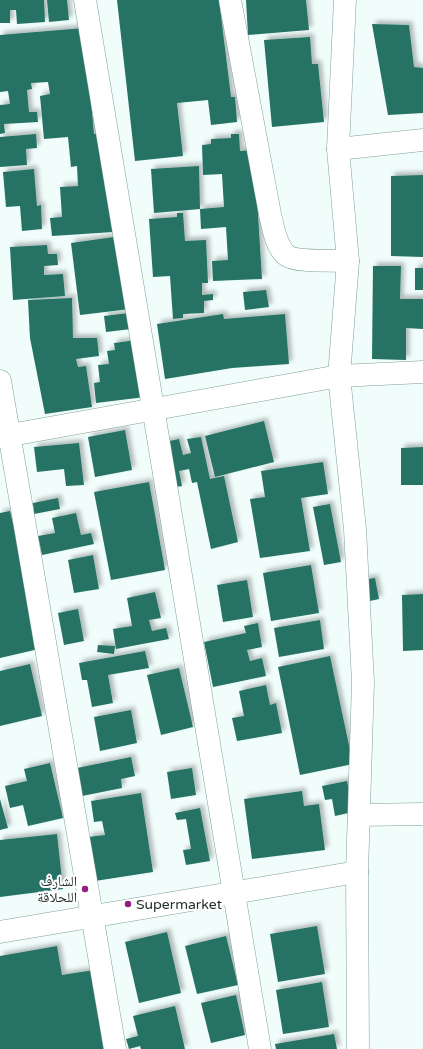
<svg xmlns="http://www.w3.org/2000/svg" width="423" height="1049" viewBox="0 0 423 1049" font-family="'Varela Round','Noto Naskh Arabic',sans-serif">
<style>
.building{fill:#257365;filter:url(#shadow)}
.lines{fill:none;stroke-linecap:round;stroke-linejoin:round}
.street-casing{stroke:#81a199;stroke-width:23}
.street{stroke:#fff;stroke-width:22}
.poi-dot{fill:#901f80;stroke:#fff;stroke-width:1.5}
.labels{text-anchor:middle;dominant-baseline:central;stroke-width:4;stroke-linejoin:round;paint-order:stroke}
.poi-label{font-size:14px;fill:#23302d;stroke:#fff;text-anchor:end}
</style>
<defs>
<filter id="shadow"><feDropShadow dx="3.5" dy="-3.5" stdDeviation="2" flood-color="#0004"/></filter>
</defs>
<rect width="100%" height="100%" fill="#f0fdfa"/>
<g class="building">
<path d="M0,0H44L45,22L17,24L16,10H10V23H0Z"/>
<path d="M47,0H67L69,20L49,22Z"/>
<path d="M117,0H219L231,97H235L237,122L211,125L208,100L177,103L183,156L135,161Z"/>
<path d="M246,0H306L309,30L248,35Z"/>
<path d="M372,24L409,25L414,67L423,68V113L388,115Z"/>
<path d="M84,28L94,134L105,133L113,232L52,236L50,218L62,217L60,187L78,186L77,166L71,167L68,137L44,139L40,96L50,94L48,82L31,83L32,89L27,90L29,112H37L38,122L4,124L5,133L0,134V105L10,104L8,91L0,92V35Z"/>
<path d="M310,37L312,64H318L324,122L272,127L264,40Z"/>
<path d="M36,134L37,148L26,149L27,165L0,167V137Z"/>
<path d="M231,134H239L240,151L254,150L262,279L213,281L212,261L228,260L226,227L201,229L200,209L224,207L222,174L203,175L202,145L211,144V139L231,138Z"/>
<path d="M199,166L200,209L154,213L151,169Z"/>
<path d="M34,169L37,206L41,205L42,229L22,231L20,206L6,207L3,172Z"/>
<path d="M423,175V257L391,256V176Z"/>
<path d="M177,213H183L185,241L206,240L208,283H202V295L213,294V300L204,301V313L183,314V318L173,319L170,276L153,277L149,219L177,217Z"/>
<path d="M121,236L130,309L80,315L71,243Z"/>
<path d="M47,245L48,254H57L58,265L44,266V275L63,274L65,296L13,300L10,247Z"/>
<path d="M373,266H401L400,299H423V329L406,328V360L372,359Z"/>
<rect x="415" y="268" width="8" height="22"/>
<path d="M266,290L269,307L245,310L243,292Z"/>
<path d="M72,298L73,338H97L99,356L76,359L78,367L86,366L92,407L45,414L30,338L28,300Z"/>
<path d="M129,313L131,329L106,332L104,316Z"/>
<path d="M223,314L224,319L285,314L289,364L232,368L165,379L157,324Z"/>
<path d="M137,340L145,397L96,403L94,383L100,382L98,365L109,364L107,351L115,350L114,343Z"/>
<path d="M264,421L274,462L215,477L205,436Z"/>
<path d="M125,430L132,470L95,477L88,437Z"/>
<path d="M201,437L210,479L224,476L238,542L211,549L197,482L192,483L189,469L179,471L182,486L164,489L155,444L179,439L183,455L191,453L187,439Z"/>
<path d="M79,443L84,485L66,486L64,469L37,472L34,447Z"/>
<path d="M423,447V485H401V448Z"/>
<path d="M323,462L328,494L301,498L310,551L260,558L250,499L265,497L261,471Z"/>
<path d="M149,482L165,570L111,580L94,492Z"/>
<path d="M58,498L60,509L34,514L33,503Z"/>
<path d="M330,504L341,562L324,565L313,507Z"/>
<path d="M10,511L43,648L0,658V513Z"/>
<path d="M76,513L81,535L91,533L94,544L42,555L38,536L55,533L52,518Z"/>
<path d="M93,555L99,589L74,593L68,560Z"/>
<path d="M311,565L319,613L271,621L263,573Z"/>
<path d="M375,578L379,599L365,602L361,580Z"/>
<path d="M247,580L253,617L223,622L217,585Z"/>
<path d="M155,592L161,618L149,620L152,631L166,628L169,639L116,649L113,629L132,626L127,598Z"/>
<path d="M423,594V650L403,651L402,595Z"/>
<path d="M78,609L84,641L64,645L58,613Z"/>
<path d="M320,620L324,649L279,657L274,628Z"/>
<path d="M258,623L262,647L247,650L250,661L262,658L266,676L213,687L204,642L246,633L244,626Z"/>
<path d="M98,645L115,646L114,654L97,652Z"/>
<path d="M145,651L149,668L108,675L113,703L92,707L87,680H82L79,663Z"/>
<path d="M330,656L353,764L300,775L278,667Z"/>
<path d="M30,664L42,716L0,726V671Z"/>
<path d="M179,668L193,727L161,735L147,675Z"/>
<path d="M266,685L270,705L276,703L282,733L237,741L232,718L244,716L239,691Z"/>
<path d="M131,710L137,743L100,751L94,717Z"/>
<path d="M131,757L135,776L121,779L122,788L82,796L77,768Z"/>
<path d="M50,763L63,818L28,826L23,805L10,808L5,786L27,781L24,769Z"/>
<path d="M192,768L196,795L171,799L167,772Z"/>
<path d="M347,781L353,812L335,816L332,799L325,800L322,786Z"/>
<path d="M302,791L304,806L319,804L325,850L252,859L244,799Z"/>
<path d="M141,793L153,872L95,881L88,837L105,835L102,821L94,822L91,801Z"/>
<path d="M0,799L8,828L0,830Z"/>
<path d="M200,808L210,861L186,865L183,850L191,849L186,819L177,820L175,813Z"/>
<path d="M57,834L63,889L0,897V840Z"/>
<path d="M317,926L325,974L278,982L270,934Z"/>
<path d="M167,932L181,993L139,1003L125,942Z"/>
<path d="M226,936L238,985L197,994L185,946Z"/>
<path d="M57,946L62,975L94,970L108,1049H0V956Z"/>
<path d="M322,982L329,1027L283,1034L276,990Z"/>
<path d="M236,995L245,1035L211,1043L201,1003Z"/>
<path d="M175,1006L185,1049H141L140,1046L129,1049L126,1039L138,1036L133,1016Z"/>
<path d="M334,1034L337,1049H276L275,1044Z"/>
</g>
<g class="lines">
<defs>
<g id="street">
<path d="M85,0L260,1049"/>
<path d="M230,0L270,214C273,226 275,244 285,254C293,263 335,260 348,261"/>
<path d="M345,0L338,149L348,261L339,376L355,529L363,682L357,872L358,1049"/>
<path d="M338,149L423,140"/>
<path d="M0,381L115,1049"/>
<path d="M0,437L339,376L423,372"/>
<path d="M359,815L423,814"/>
<path d="M0,932L357,872"/>
</g>
</defs>
<use href="#street" class="street-casing"/>
<use href="#street" class="street"/>
</g>
<g class="poi-dot">
<circle cx="85" cy="889" r="4"/>
<circle cx="128" cy="904" r="4"/>
</g>
<g class="labels">
<g class="poi-label">
<text x="77" y="881">الشارف<tspan x="77" dy="16">اللحلاقة</tspan></text>
<text x="136" y="904" text-anchor="start">Supermarket</text>
</g>
</g>
</svg>
